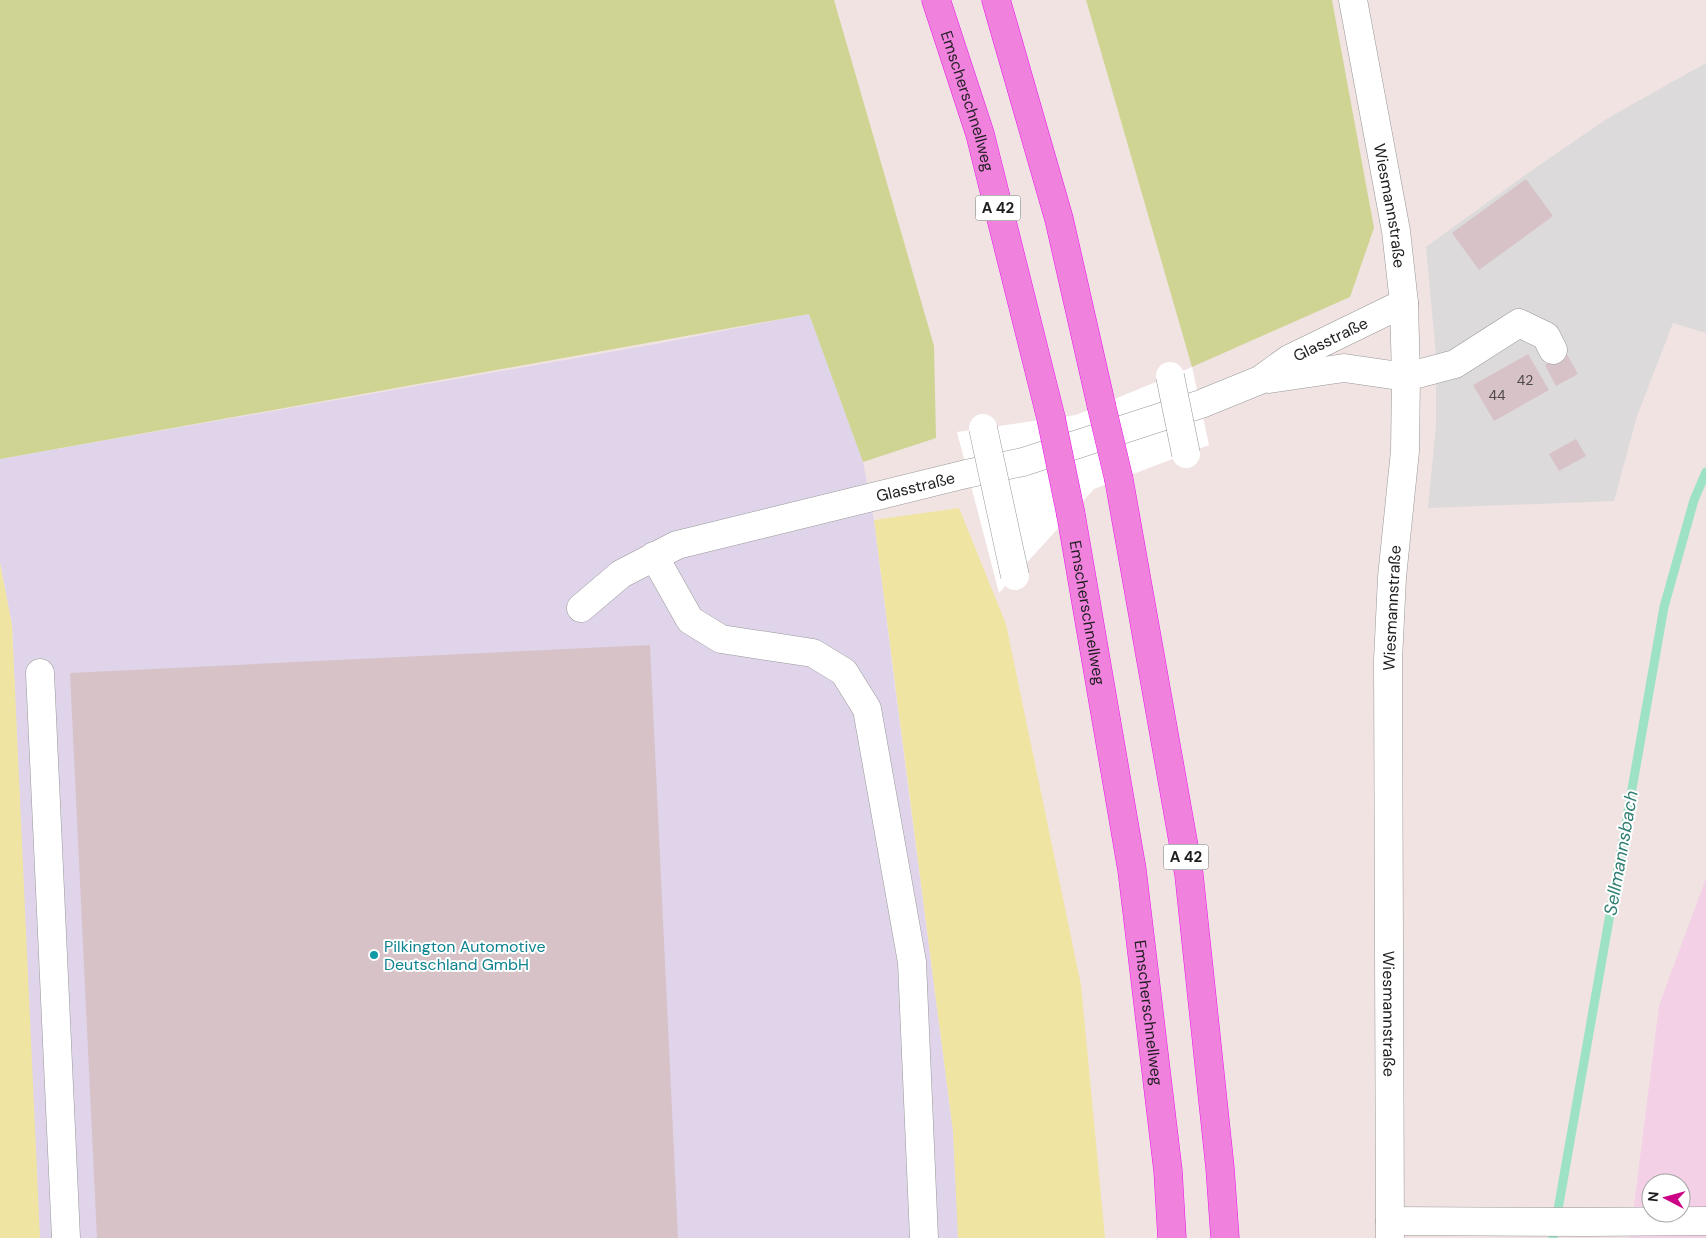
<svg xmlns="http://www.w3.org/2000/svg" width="1706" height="1238" viewBox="0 0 1706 1238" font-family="'DM Sans',sans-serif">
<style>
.residential{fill:#dcdadb}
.commercial{fill:#f3d0e5;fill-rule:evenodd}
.industrial{fill:#dfd4ea}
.grass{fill:#f0e4a3}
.forest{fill:#d0d493}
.pier{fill:#fff}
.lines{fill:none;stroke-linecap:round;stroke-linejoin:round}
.stream{stroke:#9ee2c5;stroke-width:9}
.building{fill:#d7c2c7}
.minor-casing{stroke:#989898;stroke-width:29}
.highway-casing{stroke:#eb12eb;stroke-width:29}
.minor{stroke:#fff;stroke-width:28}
.highway{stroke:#f082de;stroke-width:28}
.minor-bridge-casing{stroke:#989898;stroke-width:29;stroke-linecap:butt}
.highway-bridge-casing{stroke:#eb12eb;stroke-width:29;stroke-linecap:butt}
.minor-bridge{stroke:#fff;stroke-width:28}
.highway-bridge{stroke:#f082de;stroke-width:28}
.culture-dot{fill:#0f9aa8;stroke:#fff;stroke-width:2}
.labels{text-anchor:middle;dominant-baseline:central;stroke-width:4;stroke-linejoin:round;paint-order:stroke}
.number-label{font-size:14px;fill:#4c4748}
.shield{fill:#fff;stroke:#626262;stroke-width:1}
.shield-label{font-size:15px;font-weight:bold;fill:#1e1e1e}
.street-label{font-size:16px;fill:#1e1e1e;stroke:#fff}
.culture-label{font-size:16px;fill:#0d838f;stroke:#fff;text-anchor:start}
.water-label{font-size:18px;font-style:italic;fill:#307d71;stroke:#fff}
</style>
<rect width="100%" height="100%" fill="#f0e3e2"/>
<path class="residential" d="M1706,63V333L1673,323L1637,416L1614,501L1428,508L1436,425V356L1426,247L1531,171L1608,118Z"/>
<path class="commercial" d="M1706,878V1238H1630L1659,1006ZM1651,1183H1681V1213H1651Z"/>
<path class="industrial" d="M809,314L863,462L874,520L895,687L953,1131L959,1238H38L12,625L0,563V459L656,344Z"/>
<g class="grass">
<path d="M959,508L1006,624L1081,985L1105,1238H958L953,1131L874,520Z"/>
<path d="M0,563L12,625L40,1238H0Z"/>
</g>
<g class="forest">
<path d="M0,0H834L934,346L936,438L863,462L809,314L0,459Z"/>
<path d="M1086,0H1332L1374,228L1350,297L1192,367Z"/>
</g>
<path class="pier" d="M1192,367L1209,445L1094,489L999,593L957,432L1076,415Z"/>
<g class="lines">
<path class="stream" d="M1553,1238L1664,607L1694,500L1706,472"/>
</g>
<g class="building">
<path d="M1526,179L1553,216L1479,270L1452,233Z"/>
<path d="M1566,353L1578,374L1556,386L1545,365Z"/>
<path d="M1528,354L1549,390L1494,421L1473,385Z"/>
<path d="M1576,439L1586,456L1559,471L1549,454Z"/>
<path d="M650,645L678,1238H97L70,673Z"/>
</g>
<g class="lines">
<defs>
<g id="minor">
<path id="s1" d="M1353,0L1396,231L1404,303L1406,377L1405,451L1392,577L1388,660L1390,1238"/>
<path d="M1269,379L1344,368L1406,377L1455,364L1519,323L1546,336L1553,350"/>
<path d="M654,556L690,620L721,639L813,653L844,672L867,709L912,962L924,1238"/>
<path id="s2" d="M581,608L621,574L677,545L966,474L1023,462L1201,404L1260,380L1289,359L1404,303"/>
<path d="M40,673L66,1238"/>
<path d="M1390,1221L1587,1222L1706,1221"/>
</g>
<g id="highway">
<path id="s3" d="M936,0L980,134L1051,418"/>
<path d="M996,0L1059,219L1101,404"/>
<path d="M1119,480L1189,875L1220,1168L1225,1238"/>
<path id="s4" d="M1071,515L1132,870L1168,1171L1172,1238"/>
</g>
</defs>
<use href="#minor" class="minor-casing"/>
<use href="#highway" class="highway-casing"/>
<use href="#minor" class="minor"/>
<use href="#highway" class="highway"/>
<defs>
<g id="minor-bridge">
<path d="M1170,376L1186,454"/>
<path d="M983,428L1015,576"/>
</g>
<g id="highway-bridge">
<path d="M1101,404L1119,480"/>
<path d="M1051,418L1071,515"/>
</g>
</defs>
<use href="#minor-bridge" class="minor-bridge-casing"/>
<use href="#highway-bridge" class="highway-bridge-casing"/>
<use href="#minor-bridge" class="minor-bridge"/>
<use href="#highway-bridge" class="highway-bridge"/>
</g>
<circle class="culture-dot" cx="374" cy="955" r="5"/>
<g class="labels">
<g class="number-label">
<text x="1525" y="380">42</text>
<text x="1497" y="395">44</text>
</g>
<g class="shield">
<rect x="975.5" y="195.5" width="45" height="25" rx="4"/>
<rect x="1163.5" y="844.5" width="45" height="25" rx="4"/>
</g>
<g class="shield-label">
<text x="998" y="208">A 42</text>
<text x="1186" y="857">A 42</text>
</g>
<g class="street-label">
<text stroke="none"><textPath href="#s3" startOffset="106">Emscherschnellweg</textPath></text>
<text stroke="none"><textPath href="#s1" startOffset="209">Wiesmannstraße</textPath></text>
<text stroke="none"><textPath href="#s2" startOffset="804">Glasstraße</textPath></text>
<text stroke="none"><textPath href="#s2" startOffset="361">Glasstraße</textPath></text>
<text transform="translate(1392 608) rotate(-87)">Wiesmannstraße</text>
<text stroke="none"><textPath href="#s4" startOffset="99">Emscherschnellweg</textPath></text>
<text stroke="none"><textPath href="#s4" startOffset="504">Emscherschnellweg</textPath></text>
<text stroke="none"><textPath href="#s1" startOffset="1019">Wiesmannstraße</textPath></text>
</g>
<g class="culture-label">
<text x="384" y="946">Pilkington Automotive<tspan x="384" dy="18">Deutschland GmbH</tspan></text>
</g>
<g class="water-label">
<text transform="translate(1621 853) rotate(-80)">Sellmannsbach</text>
</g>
</g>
<g transform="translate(1666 1198) rotate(276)"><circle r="24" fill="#ffffff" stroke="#a5a5a5"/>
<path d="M0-4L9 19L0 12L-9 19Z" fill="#cb0085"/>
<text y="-8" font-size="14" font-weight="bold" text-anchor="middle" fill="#1e1e1e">N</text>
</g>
</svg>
